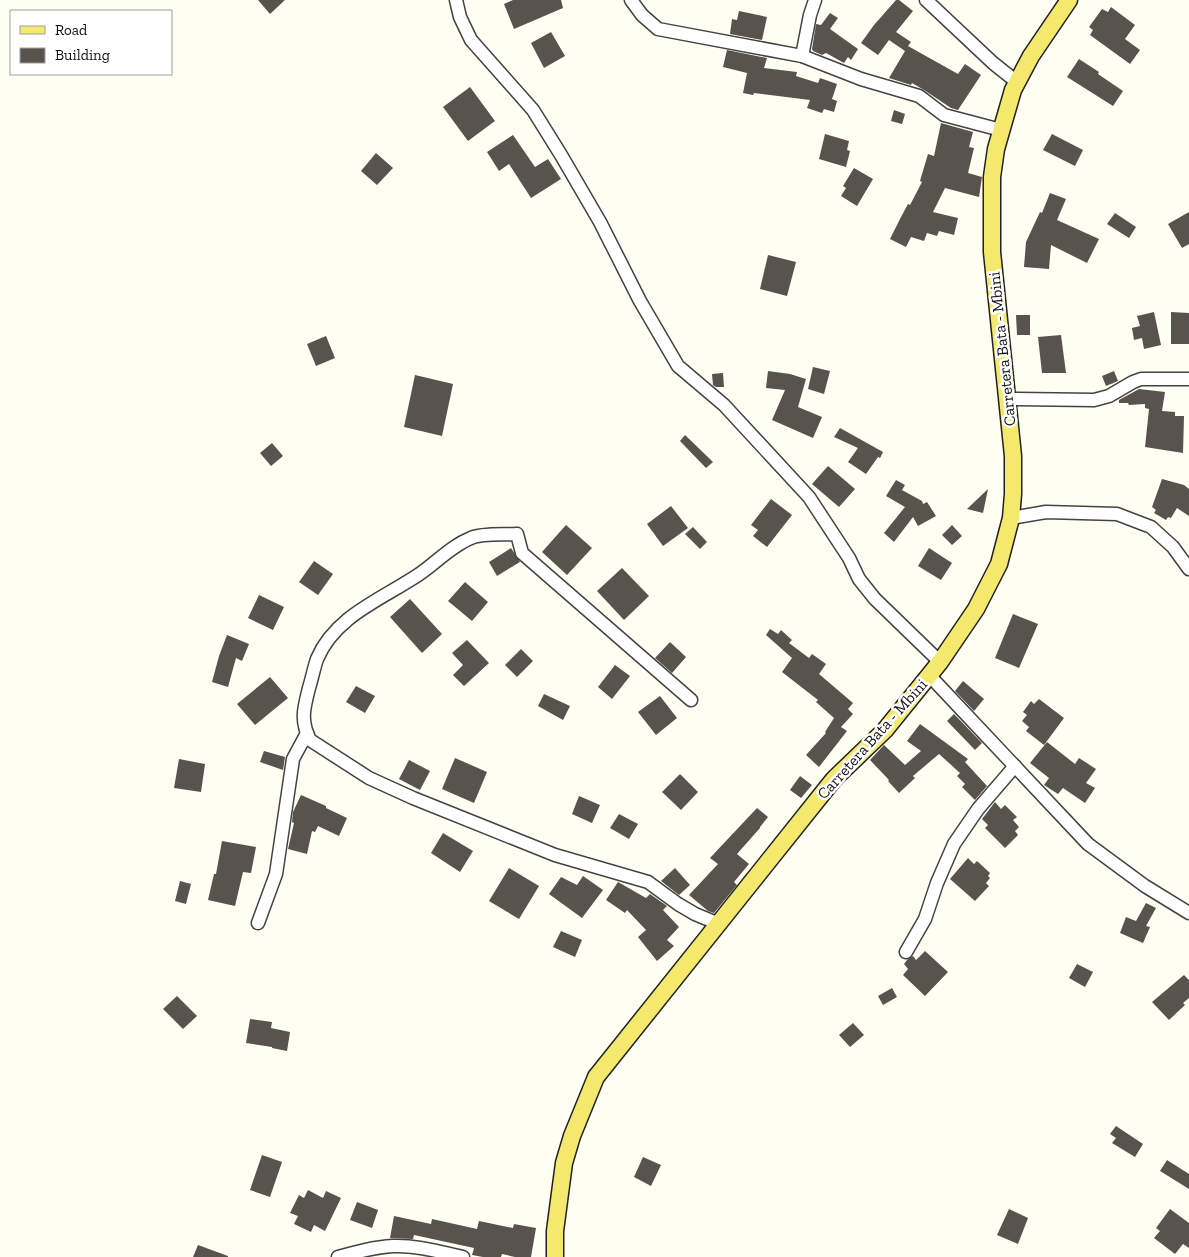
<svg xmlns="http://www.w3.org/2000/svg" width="1189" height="1257" viewBox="0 0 1189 1257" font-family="'Zilla Slab',serif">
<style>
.building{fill:#58534c}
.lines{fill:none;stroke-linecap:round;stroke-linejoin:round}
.minor-casing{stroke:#434343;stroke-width:15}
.major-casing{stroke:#212121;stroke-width:19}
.minor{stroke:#fff;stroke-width:12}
.major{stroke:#f5e96d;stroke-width:16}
.labels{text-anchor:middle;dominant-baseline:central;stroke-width:5;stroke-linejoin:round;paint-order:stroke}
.street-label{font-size:16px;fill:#101010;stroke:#fff}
</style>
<rect width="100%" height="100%" fill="#fffef3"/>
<g class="building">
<path d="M258,0H285L270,14Z"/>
<path d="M513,0H561L563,8L514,29L504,4Z"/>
<path d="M896,0H899L913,11L896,32L911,42L908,46L958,74L965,64L981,75L958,110L951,108L924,90L912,83L911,85L889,78L905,51L889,40L878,55L861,43L874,25Z"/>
<path d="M1111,7L1135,25L1125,39L1140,50L1130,64L1090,35L1093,30L1089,27L1102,9L1108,12Z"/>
<path d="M739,11L767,17L762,40L730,34L732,19L737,20Z"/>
<path d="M830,13L838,18L830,29L858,49L851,60L848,57L844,63L826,53L822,55L813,51L812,49L816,24L821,25Z"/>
<path d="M551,32L565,56L544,68L531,43Z"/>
<path d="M727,50L767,58L764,68L797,72L796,76L818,83L820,78L837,84L832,99L837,101L834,112L824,109L822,113L807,108L810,100L754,93L753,95L743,93L747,73L723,67Z"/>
<path d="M1079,59L1099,72L1098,74L1123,91L1113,106L1067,77Z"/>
<path d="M470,87L495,121L468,141L443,107Z"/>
<path d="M894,110L905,114L902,124L891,121Z"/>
<path d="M941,123L973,132L969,147L974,148L968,173L982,177L979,197L945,188L933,212L958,218L954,235L939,231L937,236L927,233L924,241L911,237L906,247L890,239L900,219L908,204L910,205L922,182L920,181L928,154L934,156Z"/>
<path d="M825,134L849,141L847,150L850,151L846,167L819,159Z"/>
<path d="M1052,134L1083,150L1075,166L1043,150Z"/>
<path d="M513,135L535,167L548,159L561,179L531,198L509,164L499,171L487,152Z"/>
<path d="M376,153L393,168L377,185L361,171Z"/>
<path d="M854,168L873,179L857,206L841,196L846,188L843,186Z"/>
<path d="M1050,193L1066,199L1057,220L1099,239L1087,263L1051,245L1049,269L1024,267L1026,242L1040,212L1042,213Z"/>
<path d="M1189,212V244L1182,248L1168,224Z"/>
<path d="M1115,213L1136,227L1129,238L1107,224Z"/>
<path d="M768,255L796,262L787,296L760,289Z"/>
<path d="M1154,312L1161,345L1144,349L1142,338L1134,340L1132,328L1140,326L1137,316Z"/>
<path d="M1171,312L1189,313V344H1171Z"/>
<path d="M1016,315H1030V335H1017Z"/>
<path d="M1061,335L1066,373H1042L1038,337Z"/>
<path d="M326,336L335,358L316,366L307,344Z"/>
<path d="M813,367L830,371L824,394L808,389Z"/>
<path d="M768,371L790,374L806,379L798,407L822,417L813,438L772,420L785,390L766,388Z"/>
<path d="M1114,371L1118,381L1106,386L1102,376Z"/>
<path d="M723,373L724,387H716L713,385L712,374Z"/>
<path d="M415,375L453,384L442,436L404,427Z"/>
<path d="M1139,389L1165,392L1162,411L1175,412V416H1184L1183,453L1145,447L1149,409L1145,408V404L1129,405L1128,403H1119V400Z"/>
<path d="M840,428L883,452L880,458L878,457L866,474L848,462L858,448L834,437Z"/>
<path d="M685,435L713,462L706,468L680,441Z"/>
<path d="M272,443L283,456L271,466L260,453Z"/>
<path d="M828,466L855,489L839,507L812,484Z"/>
<path d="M1162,479L1184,485L1189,489V516L1177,508L1171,518L1168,517L1166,520L1154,513L1156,510L1152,507Z"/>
<path d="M896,480L905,485L902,490L922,501L923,504L927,502L936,516L918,526L913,517L894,542L884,533L905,507L886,496Z"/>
<path d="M988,489L983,513L967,509Z"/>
<path d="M771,499L792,515L767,547L753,536L758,530L751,525Z"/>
<path d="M671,506L688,528L663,546L647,524Z"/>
<path d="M566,525L592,548L567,575L542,552Z"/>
<path d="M952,525L962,536L952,545L942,535Z"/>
<path d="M693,527L707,542L700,549L685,534Z"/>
<path d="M511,548L520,562L497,576L489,562Z"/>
<path d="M929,548L952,563L941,580L918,566Z"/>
<path d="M314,561L333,574L318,595L299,582Z"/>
<path d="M622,568L649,596L624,620L597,591Z"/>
<path d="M465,582L488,602L472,621L448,601Z"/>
<path d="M259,595L284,607L273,630L248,618Z"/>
<path d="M410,599L442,634L422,653L390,617Z"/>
<path d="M1013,614L1038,624L1019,668L995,658Z"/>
<path d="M770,629L778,634L781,630L792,640L789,643L809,658L812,654L826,664L819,674L853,703L848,709L853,714L841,727L847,731L819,767L806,755L826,733L825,732L834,718L816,702L818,700L782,672L792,658L766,635Z"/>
<path d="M227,635L249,644L242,661L236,658L228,687L212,682L219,656Z"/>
<path d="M467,640L489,663L464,686L453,675L463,665L452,653Z"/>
<path d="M670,642L686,657L672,673L655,658Z"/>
<path d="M521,649L533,661L517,677L505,665Z"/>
<path d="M615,665L630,676L612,699L598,687Z"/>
<path d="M270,677L288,698L255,725L237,704Z"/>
<path d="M963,681L984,699L974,711L955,691Z"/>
<path d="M356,686L375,696L365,713L346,702Z"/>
<path d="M544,694L570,706L563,720L538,706Z"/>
<path d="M660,696L677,718L656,735L638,712Z"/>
<path d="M1039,699L1064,718L1044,745L1026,731L1029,727L1022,721L1027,715L1023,712L1031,701L1034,704Z"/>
<path d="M954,714L982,743L975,750L947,721Z"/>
<path d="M920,724L968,759L965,762L987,786L975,800L962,787L965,784L957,776L960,773L939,754L913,776L915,778L899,793L888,781L889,780L870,760L884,745L905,765L921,751L907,741Z"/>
<path d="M1047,742L1075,764L1079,758L1096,769L1086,783L1095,788L1085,803L1063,788L1058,794L1044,785L1049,778L1030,763Z"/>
<path d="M264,751L285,757L283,770L260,762Z"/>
<path d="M455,758L487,772L474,803L442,789Z"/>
<path d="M179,759L205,764L201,792L174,788Z"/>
<path d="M409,760L430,771L420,790L399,779Z"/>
<path d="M680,774L698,792L681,810L662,792Z"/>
<path d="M800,776L812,785L801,798L790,790Z"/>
<path d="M301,795L326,806V808L347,818L339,836L318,826L315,832L312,831L307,854L288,849L294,823L292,822L293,812Z"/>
<path d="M579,796L600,805L592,823L572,814Z"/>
<path d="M995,802L1001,809L1005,805L1017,817L1013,820L1019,827L1015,831L1018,835L1005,848L985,828L988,825L982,819Z"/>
<path d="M757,808L768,817L760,827V828L737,854L749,864L734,882L737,885L714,913L708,911L689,895L718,864L710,858Z"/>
<path d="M619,814L638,824L629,839L610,828Z"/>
<path d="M443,833L473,851L460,872L431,853Z"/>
<path d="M222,841L256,847L251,873L243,872L235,906L208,900L214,874H216Z"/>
<path d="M968,858L974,864L977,861L990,873L988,876L990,878L986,883L989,886L975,901L950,879Z"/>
<path d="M509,868L539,886L519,919L489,901Z"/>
<path d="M675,868L690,885L679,895L661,881Z"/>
<path d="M583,876L603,890L582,918L549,894L561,877L577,885Z"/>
<path d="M180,881L191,884L186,904L175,901Z"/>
<path d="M618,882L646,898L650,894L667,906L663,910L679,927L667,940L674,946L657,961L638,937L646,930L627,910L625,913L606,900Z"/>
<path d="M1146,903L1156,908L1146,926L1150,927L1143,943L1120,933L1126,917L1136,921Z"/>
<path d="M561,931L582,940L575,957L553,947Z"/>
<path d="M925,951L948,972L925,996L903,975L908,969L904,964L907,960L913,956L916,960Z"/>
<path d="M1077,964L1093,972L1085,987L1069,978Z"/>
<path d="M1184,975L1189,980V998L1183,1003L1185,1005L1169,1020L1152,1002Z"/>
<path d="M892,988L897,997L883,1005L878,996Z"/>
<path d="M177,996L197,1016L183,1029L163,1009Z"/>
<path d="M250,1019L272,1022L271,1028L290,1032L287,1051L272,1048V1047L246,1043Z"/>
<path d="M853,1023L864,1035L850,1047L839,1035Z"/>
<path d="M1116,1126L1143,1144L1135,1157L1112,1143L1116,1138L1110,1134Z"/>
<path d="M262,1155L282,1162L270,1197L250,1190Z"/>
<path d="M643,1157L661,1165L651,1186L634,1177Z"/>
<path d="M1167,1160L1189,1174V1189L1160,1171Z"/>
<path d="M308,1190L323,1198L326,1191L341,1198L325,1231L314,1225L311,1232L294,1224L298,1216L290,1213L299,1195L304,1198Z"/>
<path d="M357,1202L378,1210L372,1228L350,1220Z"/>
<path d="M1009,1209L1028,1218L1018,1244L997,1235Z"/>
<path d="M1170,1209L1189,1223V1248L1183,1244L1175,1254L1154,1238L1160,1231L1156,1228Z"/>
<path d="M394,1216L431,1224L432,1219L477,1229L479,1221L513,1228L514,1224L536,1228L531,1257H515L502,1254L501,1257H483L472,1255L474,1248L414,1235L413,1239L390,1238Z"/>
<path d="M198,1245L228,1256V1257H193Z"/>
</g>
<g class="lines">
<defs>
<g id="minor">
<path d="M456,0L460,17L471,40L533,110L561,155L600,222L640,301L678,366L724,405L809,497L849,558L859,579L875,599L940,662"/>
<path d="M631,0L642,15L658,29L802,56L861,79L919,96L944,115L1001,130"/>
<path d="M926,0L993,63L1017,82"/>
<path d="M802,56L810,15L815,0"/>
<path d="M1008,399L1094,400L1109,396L1133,382L1141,379H1189"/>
<path d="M1011,518L1046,512L1117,514L1151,527L1173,547L1189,569"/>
<path d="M929,675L1088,844L1145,886L1189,913"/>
<path d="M691,700L522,553L517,534C504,535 482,533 471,538C451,546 436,563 418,575C382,599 335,616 317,659C314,668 312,678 309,688C304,708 300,720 310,740L369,778L413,798L555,855L648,882L678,904L695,914L719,924"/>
<path d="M258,923L276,874L293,759L307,733"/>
<path d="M906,952L925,919L937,883L954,844L978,809L1015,766"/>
<path d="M338,1257C356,1252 374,1247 393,1246C416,1245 440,1252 463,1257"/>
</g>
<path id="major" d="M555,1257V1231L564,1163L572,1136L596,1077L834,779L885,730L940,662L976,609L999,564L1011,518L1013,494V456L992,252V177L996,149L1013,90L1031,56L1069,0"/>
</defs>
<use href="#minor" class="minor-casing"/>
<use href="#major" class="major-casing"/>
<use href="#minor" class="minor"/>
<use href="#major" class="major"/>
</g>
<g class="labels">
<g class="street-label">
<text transform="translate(1002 349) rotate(-96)">Carretera Bata - Mbini</text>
<text transform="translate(872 739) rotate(-48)">Carretera Bata - Mbini</text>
</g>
</g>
<rect x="10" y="10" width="162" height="65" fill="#ffffff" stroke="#9f9f9f"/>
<rect x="20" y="26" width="25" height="8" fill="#f5e96d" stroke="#9f9f9f"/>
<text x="55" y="35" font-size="15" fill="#101010">Road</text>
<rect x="20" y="48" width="25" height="15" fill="#58534c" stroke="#9f9f9f"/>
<text x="55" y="60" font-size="15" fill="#101010">Building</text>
</svg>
